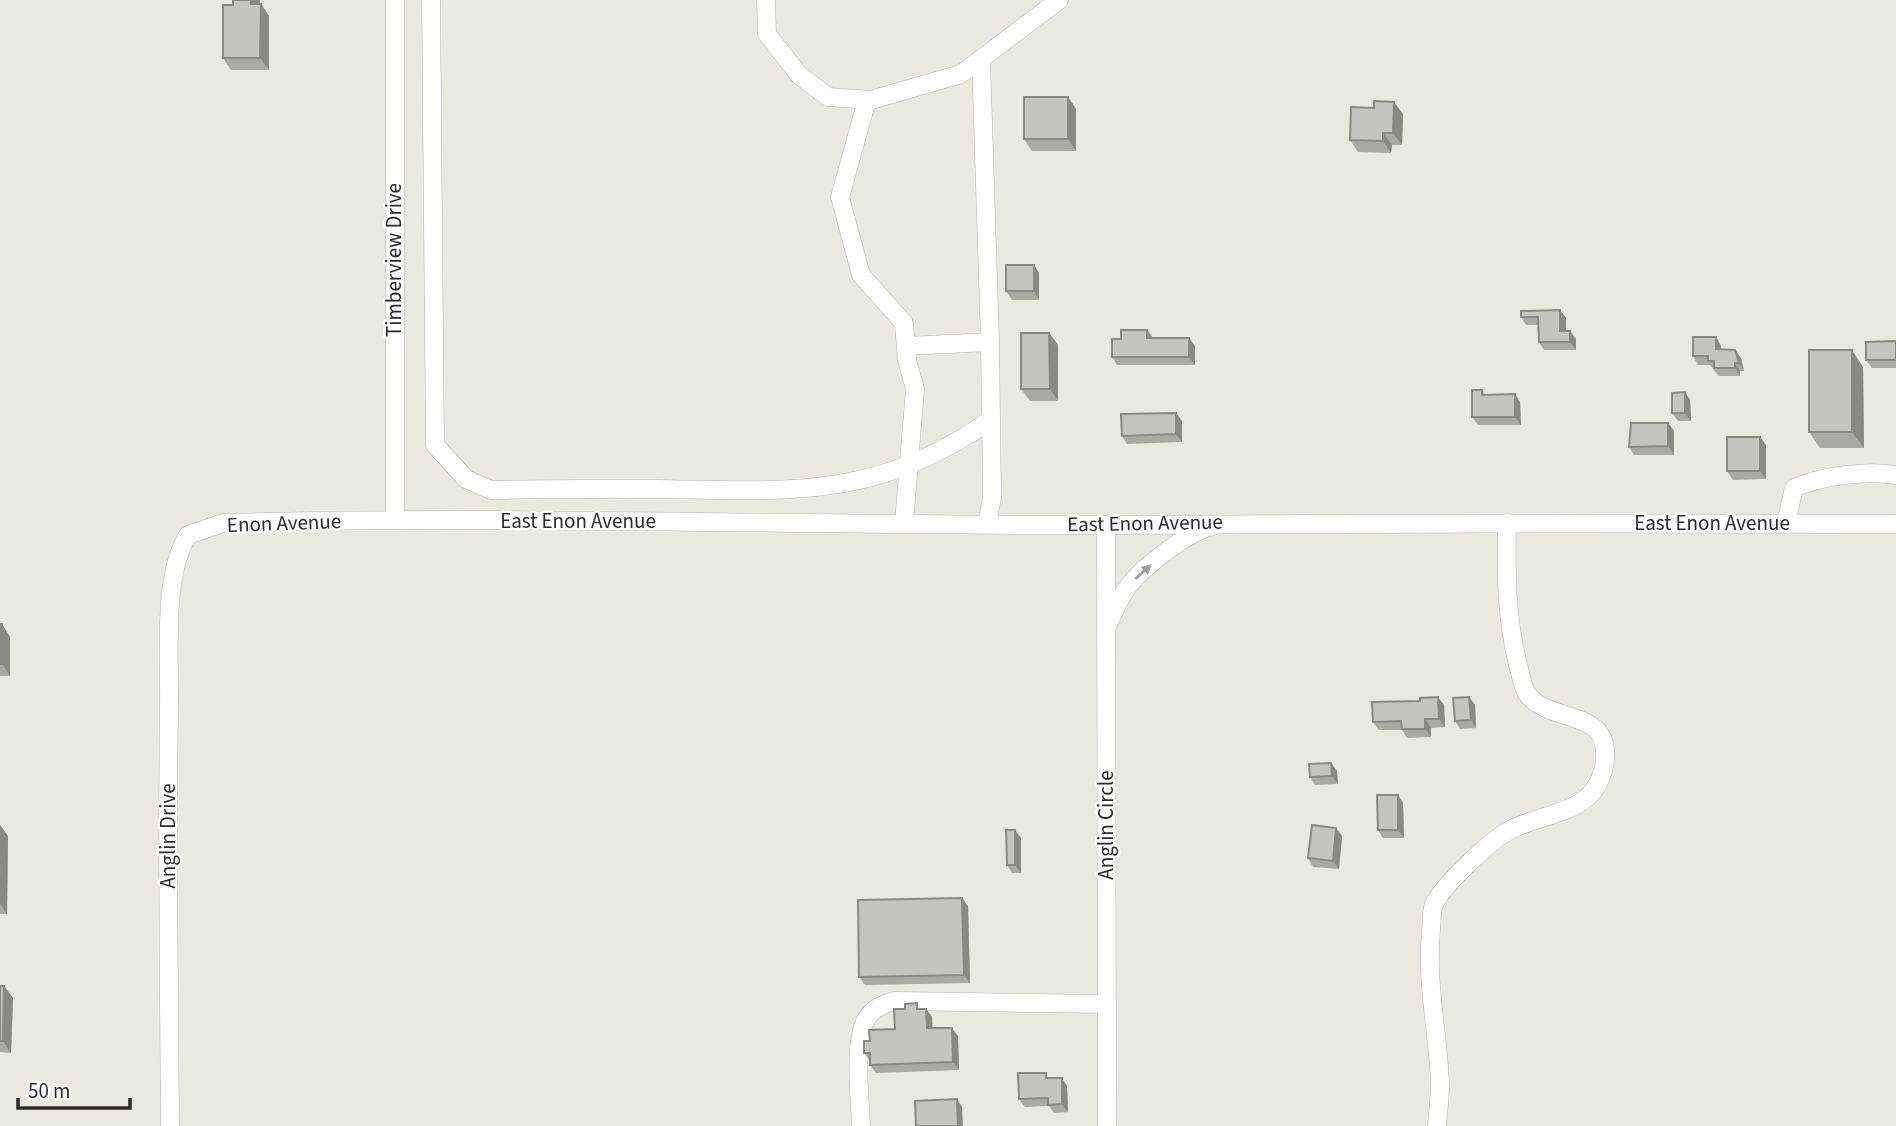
<svg xmlns="http://www.w3.org/2000/svg" width="1896" height="1126" viewBox="0 0 1896 1126" font-family="'Source Sans 3',sans-serif">
<style>
.lines{fill:none;stroke-linecap:round;stroke-linejoin:round}
.minor-casing{stroke:#b2b2bc;stroke-width:19}
.minor{stroke:#fff;stroke-width:18}
.wall{fill:#aaa9a3}
.shaded-wall{fill:#8b8984}
.building{fill:#c6c4bd;stroke:#8b8984;stroke-width:2}
.oneway{fill:#9f9f9f}
.labels{text-anchor:middle;dominant-baseline:central;stroke-width:5;stroke-linejoin:round;paint-order:stroke}
.street-label{font-size:21px;fill:#2a2a2a;stroke:#fff}
</style>
<rect width="100%" height="100%" fill="#ebe8de"/>
<g class="lines">
<defs>
<g id="minor">
<path d="M431,0L435,445L466,479L491,490C546,489 601,488 657,489C787,491 876,500 989,421"/>
<path d="M766,0L767,34L799,75L828,97L871,100L961,74L1059,0"/>
<path d="M981,59L990,342"/>
<path d="M867,100L840,197L861,275L904,323L907,360L915,389L904,523"/>
<path d="M906,346L990,342L992,497L987,524"/>
<path d="M395,519V0"/>
<path d="M1786,523L1794,488C1822,476 1865,470 1896,475"/>
<path d="M1106,525L1107,1126"/>
<path d="M1107,626C1113,614 1118,602 1125,591C1139,569 1189,531 1213,526"/>
<path d="M170,1126C169,986 167,846 169,707C170,658 162,576 188,535L223,523C517,515 811,526 1106,525C1369,523 1633,523 1896,524"/>
<path d="M861,1126C860,1098 853,1041 867,1018C873,1008 884,1004 894,1001L1106,1004"/>
<path d="M1437,1126C1438,1112 1440,1098 1440,1084C1438,1030 1426,986 1431,930C1432,923 1431,911 1434,904C1444,884 1490,841 1510,830C1546,811 1595,815 1604,766C1615,707 1552,725 1528,695C1522,688 1521,674 1518,665C1506,617 1506,572 1507,523"/>
</g>
</defs>
<use href="#minor" class="minor-casing"/>
<use href="#minor" class="minor"/>
</g>
<g class="wall">
<path d="M233,0H260L259,4H261L269,16V70H231L223,58Z"/>
<path d="M1068,97L1076,109V151H1032L1024,139Z"/>
<path d="M1403,114L1402,145H1392L1391,153L1358,152L1350,140Z"/>
<path d="M1034,265L1039,273V300H1012L1006,291Z"/>
<path d="M1560,310L1566,318V331L1576,339V350H1544L1539,342L1538,325H1526L1521,317Z"/>
<path d="M1049,333L1058,345V401H1030L1021,389Z"/>
<path d="M1716,337L1721,346V349L1741,358L1744,371H1740V376H1719L1710,365H1698L1693,356Z"/>
<path d="M1153,338H1189L1195,346V365H1117L1112,357Z"/>
<path d="M1896,341V368H1872L1866,360Z"/>
<path d="M1863,367L1864,448H1820L1809,432Z"/>
<path d="M1482,390L1485,395L1520,402L1521,425H1478L1472,417Z"/>
<path d="M1685,392L1690,400L1691,421H1678L1672,413Z"/>
<path d="M1176,413L1182,421V442L1127,444L1122,436Z"/>
<path d="M1668,423L1674,431V455H1634L1629,447Z"/>
<path d="M1760,437L1766,445V479L1733,480L1727,471Z"/>
<path d="M0,624H2L10,637V676H0V698Z"/>
<path d="M1469,697L1475,705L1476,728L1460,729L1455,721Z"/>
<path d="M1444,705L1445,727L1431,728V737L1407,738L1402,730H1379L1373,722Z"/>
<path d="M1331,763L1337,771L1338,784L1315,785L1310,777Z"/>
<path d="M1403,803L1404,838H1383L1378,830Z"/>
<path d="M0,825L8,836L7,914H0Z"/>
<path d="M1336,828L1342,836L1339,869L1313,867L1308,858Z"/>
<path d="M1021,838V873H1012L1007,865Z"/>
<path d="M968,906L970,983L865,985L859,977Z"/>
<path d="M0,986H4L13,998L11,1053L0,1052Z"/>
<path d="M920,1009H926L932,1017V1028L958,1036L959,1070L876,1073L870,1065V1061L864,1053L870,1041L895,1029Z"/>
<path d="M1049,1078L1067,1086L1068,1112L1054,1113L1049,1106L1025,1107L1019,1099Z"/>
</g>
<g class="shaded-wall">
<path d="M251,0H260L259,16L251,4Z"/>
<path d="M261,4L269,16V70L260,58Z"/>
<path d="M1068,97L1076,109V151L1068,139Z"/>
<path d="M1394,102L1403,114L1402,145L1393,133Z"/>
<path d="M1383,133L1392,145L1391,153L1383,141Z"/>
<path d="M1034,265L1039,273V300L1034,291Z"/>
<path d="M1560,310L1566,318V339L1560,331Z"/>
<path d="M1147,330L1153,338H1147Z"/>
<path d="M1570,331L1576,339V350L1570,342Z"/>
<path d="M1049,333L1058,345V401L1050,389Z"/>
<path d="M1716,337L1721,346V358L1716,349Z"/>
<path d="M1189,338L1195,346V365L1189,357Z"/>
<path d="M1735,350L1741,358L1744,371L1739,363Z"/>
<path d="M1852,350L1863,367L1864,448L1852,432Z"/>
<path d="M1735,363L1740,371V376L1735,368Z"/>
<path d="M1685,392L1690,400L1691,421L1685,413Z"/>
<path d="M1515,394L1520,402L1521,425L1515,417Z"/>
<path d="M1176,413L1182,421V442L1176,434Z"/>
<path d="M1668,423L1674,431V455L1668,446Z"/>
<path d="M1760,437L1766,445V479L1760,471Z"/>
<path d="M2,624L10,637V676L2,664Z"/>
<path d="M1438,697L1444,705L1445,727L1439,719Z"/>
<path d="M1469,697L1475,705L1476,728L1471,720Z"/>
<path d="M1425,719L1431,728V737L1425,729Z"/>
<path d="M1331,763L1337,771L1338,784L1332,776Z"/>
<path d="M1398,795L1403,803L1404,838L1398,830Z"/>
<path d="M0,825L8,836L7,914L0,904Z"/>
<path d="M1336,828L1342,836L1339,869L1333,861Z"/>
<path d="M1015,830L1021,838V873L1015,865Z"/>
<path d="M962,898L968,906L970,983L964,975Z"/>
<path d="M4,986L13,998L11,1053L3,1041Z"/>
<path d="M926,1009L932,1017L933,1037L927,1028Z"/>
<path d="M952,1028L958,1036L959,1070L953,1062Z"/>
<path d="M1062,1078L1067,1086L1068,1112L1062,1104Z"/>
<path d="M957,1099L962,1107L963,1126H958Z"/>
</g>
<g class="building">
<path d="M233,0H251V4H261L260,58H223V5H233Z"/>
<rect x="1024" y="97" width="44" height="42"/>
<path d="M1374,101L1394,102L1393,133H1383V141L1350,140L1351,107L1374,108Z"/>
<rect x="1006" y="265" width="28" height="26"/>
<path d="M1560,310V331H1570V342H1539L1538,317H1521V311Z"/>
<path d="M1121,330H1147V338H1189V357H1112V339H1121Z"/>
<path d="M1021,333H1049L1050,389H1021Z"/>
<path d="M1693,337H1716V349L1735,350L1739,363H1735V368H1714V361H1708V356H1693Z"/>
<path d="M1896,341V360H1866V342Z"/>
<rect x="1809" y="350" width="43" height="82"/>
<path d="M1472,390H1482V395L1515,394V417H1472Z"/>
<path d="M1685,392V413H1672V393Z"/>
<path d="M1176,413V434L1122,436L1121,414Z"/>
<path d="M1631,423H1668V446L1629,447Z"/>
<rect x="1727" y="437" width="33" height="34"/>
<rect x="0" y="624" width="2" height="40"/>
<path d="M1438,697L1439,719H1425V729H1402L1401,721L1373,722L1372,702L1420,701V698Z"/>
<path d="M1469,697L1471,720L1455,721L1453,698Z"/>
<path d="M1331,763L1332,776L1310,777L1309,764Z"/>
<path d="M1377,795H1398V830H1378Z"/>
<path d="M1312,825L1336,828L1333,861L1308,858Z"/>
<path d="M1006,830H1015V865H1007Z"/>
<path d="M962,898L964,975L859,977L858,900Z"/>
<path d="M0,986H4L3,1041H0Z"/>
<path d="M917,1003V1009H926L927,1028H952L953,1062L870,1065V1053H864V1041H870L869,1030L895,1029L894,1009H905V1004Z"/>
<path d="M1018,1073H1046V1078H1062V1104L1048,1105V1098L1019,1099Z"/>
<path d="M957,1099L958,1126H916L915,1101Z"/>
</g>
<defs><path id="oneway-solid" d="M-6-.8H1V-3.2L6.5 0L1 3.2V.8H-6Z" transform="scale(1.75)"/></defs>
<use class="oneway" href="#oneway-solid" transform="translate(1143 572) rotate(-42)"/>
<g class="labels">
<g class="street-label">
<text transform="translate(394 260) rotate(-90)">Timberview Drive</text>
<text x="578" y="521">East Enon Avenue</text>
<text transform="translate(284 523) rotate(-2)">Enon Avenue</text>
<text transform="translate(1145 523) rotate(-1)">East Enon Avenue</text>
<text x="1712" y="523">East Enon Avenue</text>
<text transform="translate(1106 825) rotate(-90)">Anglin Circle</text>
<text transform="translate(168 836) rotate(-90)">Anglin Drive</text>
</g>
</g>
<path d="M18 1098v10h112v-10" fill="none" stroke="#2a2a2a" stroke-width="3.5"/>
<text x="28" y="1098" font-size="21" fill="#2a2a2a" stroke="#ffffff" stroke-width="5" paint-order="stroke">50 m</text>
</svg>
